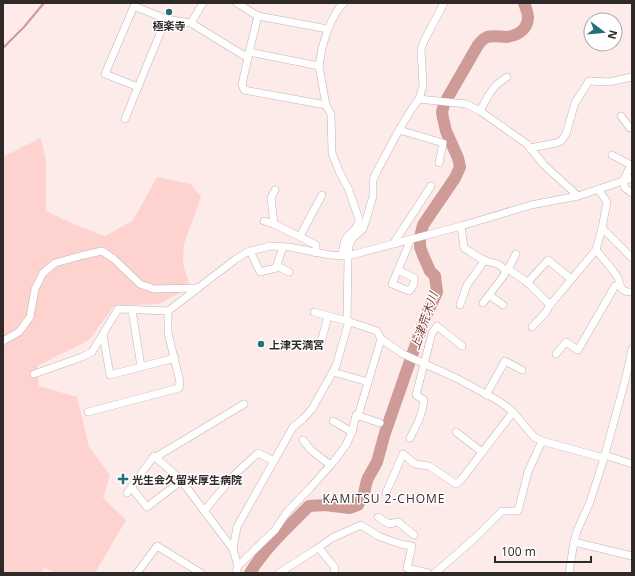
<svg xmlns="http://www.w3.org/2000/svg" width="635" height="576" viewBox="0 0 635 576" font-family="'Open Sans','Noto Sans JP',sans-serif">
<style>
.green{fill:#fed2ce}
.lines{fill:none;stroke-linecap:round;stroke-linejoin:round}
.stream{stroke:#ce9b97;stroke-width:2}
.river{stroke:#ce9b97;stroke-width:12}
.minor-casing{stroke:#c3b3b1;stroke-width:8}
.minor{stroke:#fff;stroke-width:7}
.poi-dot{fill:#256f76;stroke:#fff;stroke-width:1.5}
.labels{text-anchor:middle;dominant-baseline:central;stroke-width:3;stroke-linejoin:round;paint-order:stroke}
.poi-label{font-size:11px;font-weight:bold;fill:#2f2928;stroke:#fff;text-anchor:start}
.water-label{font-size:12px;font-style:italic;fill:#813e3c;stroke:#fff}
.neighbourhood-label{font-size:12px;letter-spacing:1px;fill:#3b2e2d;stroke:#fff}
</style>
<rect width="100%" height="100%" fill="#fdebea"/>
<path class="green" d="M41,138L46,161V211L71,223L105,236L132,221L136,215L157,177L191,184L201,197L184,244L183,264L190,287L159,304L114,306L89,340L37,366L39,386L77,397L89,447L110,475L103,498L126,520L95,573H55L45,568L39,573H3V157Z"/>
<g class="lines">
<path class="stream" d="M3,48L24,27L44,3"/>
<path class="river" d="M250,573C265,548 288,527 309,506L325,505L350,508L358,505L364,494L366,484L368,478L377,462L385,433L425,318L437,292L435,276L430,271L423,255L420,247V237L423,225L455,178L460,167L458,158L446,131L443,118L442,112L444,104L478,45C481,41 483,39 487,37C493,35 500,37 506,37C517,36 527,30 528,18C528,13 526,8 524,3"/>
<defs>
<g id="minor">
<path d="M237,3L258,16L328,29"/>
<path d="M134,6L166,19L138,87L105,74Z"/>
<path d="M166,19L191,23L248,58L242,84L244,90L326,105"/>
<path d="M191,23L203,3"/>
<path d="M249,52L258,16"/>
<path d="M248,58L249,52L319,66"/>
<path d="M419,99L466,104L480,111L527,144L544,165L578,196"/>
<path d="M480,111L488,96L496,85L507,77"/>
<path d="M621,116L630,128H632"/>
<path d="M125,119L138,87"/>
<path d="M399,130L443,143L439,163"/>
<path d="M530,148L556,143L561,141L566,134L575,103L589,81L609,82L632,77"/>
<path d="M612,155L631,165L623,181L625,188L632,193"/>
<path d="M264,221L274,224L316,245V253"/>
<path d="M274,224L271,198L275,190"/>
<path d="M461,226L464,248C471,252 478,258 486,261C494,264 503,262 505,274L483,303"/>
<path d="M602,228L632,258"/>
<path d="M300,236L322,195"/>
<path d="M395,244V241L431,186"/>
<path d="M596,250C603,259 612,268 618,278C620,282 619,287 623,290C625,292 629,292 632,292"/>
<path d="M250,251L260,272L276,268L283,247"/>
<path d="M342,256C343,250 343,242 347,237C353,230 358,229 359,219L348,188L339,171L332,153L331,114L326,105L319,66L322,48L328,29L332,20L339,8L344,3"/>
<path d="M277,266L289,272"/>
<path d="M508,269L527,282L550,305"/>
<path d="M398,270L414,278C415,283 412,288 409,291L392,284L409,244L410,240"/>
<path d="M505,271L508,269L516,254"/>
<path d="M527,283L548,260L571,279"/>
<path d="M489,295L503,305"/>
<path d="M460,305L467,285L485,260"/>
<path d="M132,310L141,367"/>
<path d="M314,312L347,321L377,331L381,339L403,354L456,378L497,400L507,407L513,412L534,437L542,441L604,458"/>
<path d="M347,321L348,256L349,246L352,239L363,229L366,220L373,196V180L377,171L399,130L411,110L419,99L423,86L421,49L424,41L444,3"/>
<path d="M532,327L546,312L550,305L596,250L602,228L607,202L598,189"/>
<path d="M103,335L110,375L175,358"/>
<path d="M3,341L19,332L30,317L35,289L43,273L55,263L84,255L102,251L114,259L140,284L154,289L198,288"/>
<path d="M320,346L328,316"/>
<path d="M556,354L566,342L578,350L615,286L620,285"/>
<path d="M333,372L368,382"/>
<path d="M34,374L82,357L92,352L118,309L168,311L236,259L247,252L270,246L289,247L330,255L348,256L461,226L531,205L578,196L632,178"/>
<path d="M486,395L505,361L522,370"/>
<path d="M88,412L179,388L180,382L168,333V311"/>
<path d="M358,416L381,339"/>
<path d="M333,421L352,432"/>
<path d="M456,432L482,452"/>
<path d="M410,438C416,426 423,414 424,400L416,395L432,333L437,326L462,346"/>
<path d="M303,440L311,450L330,465"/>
<path d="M605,455L632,464"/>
<path d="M156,457L244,404"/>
<path d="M131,487L147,507L181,481"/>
<path d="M127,493L154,456L178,477L187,488L233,549"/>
<path d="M386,493L403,454L415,464L429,466L456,484L461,480L513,412"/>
<path d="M204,511L234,475L258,453L272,460"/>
<path d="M378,517L389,524L398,522L414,535"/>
<path d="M574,542L632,556"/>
<path d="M319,548L335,568L334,573"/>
<path d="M238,566L233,549L237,527L293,427L303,419L312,409L336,366L349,321"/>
<path d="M137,573L157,546L201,573"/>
<path d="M236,573L238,566L275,530L287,512L311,487L335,460L346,445L352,432L356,415L380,423"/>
<path d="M279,573L315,550L332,538L361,525L378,536L400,544L412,546L407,568L428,573"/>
<path d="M435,573L476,537L502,511H518L528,472L542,441"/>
<path d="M569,573L574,542L577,531L590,502L604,458L626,377L632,349"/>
</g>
</defs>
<use href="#minor" class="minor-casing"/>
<use href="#minor" class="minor"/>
</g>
<g class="poi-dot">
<circle cx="169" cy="12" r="4"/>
<circle cx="261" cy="344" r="4"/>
<path d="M121 473h4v4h4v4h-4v4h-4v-4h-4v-4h4z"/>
</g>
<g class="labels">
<g class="poi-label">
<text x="169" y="25" text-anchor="middle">極楽寺</text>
<text x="269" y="344">上津天満宮</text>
<text x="132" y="479">光生会久留米厚生病院</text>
</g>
<g class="water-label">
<text transform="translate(424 321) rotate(-71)">上津荒木川</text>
</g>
<g class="neighbourhood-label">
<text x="384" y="498">KAMITSU 2-CHOME</text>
</g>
</g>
<rect width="635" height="576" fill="none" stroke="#2f2928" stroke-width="8"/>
<g transform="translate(603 32) rotate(106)"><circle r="19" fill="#ffffff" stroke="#aca9a9"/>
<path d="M0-3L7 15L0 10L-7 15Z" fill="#256f76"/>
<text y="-6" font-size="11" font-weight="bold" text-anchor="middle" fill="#2f2928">N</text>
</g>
<path d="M495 556v6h96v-6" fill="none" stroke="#2f2928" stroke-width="2"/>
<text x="501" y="556" font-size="12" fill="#2f2928" stroke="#ffffff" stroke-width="3" paint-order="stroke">100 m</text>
</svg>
